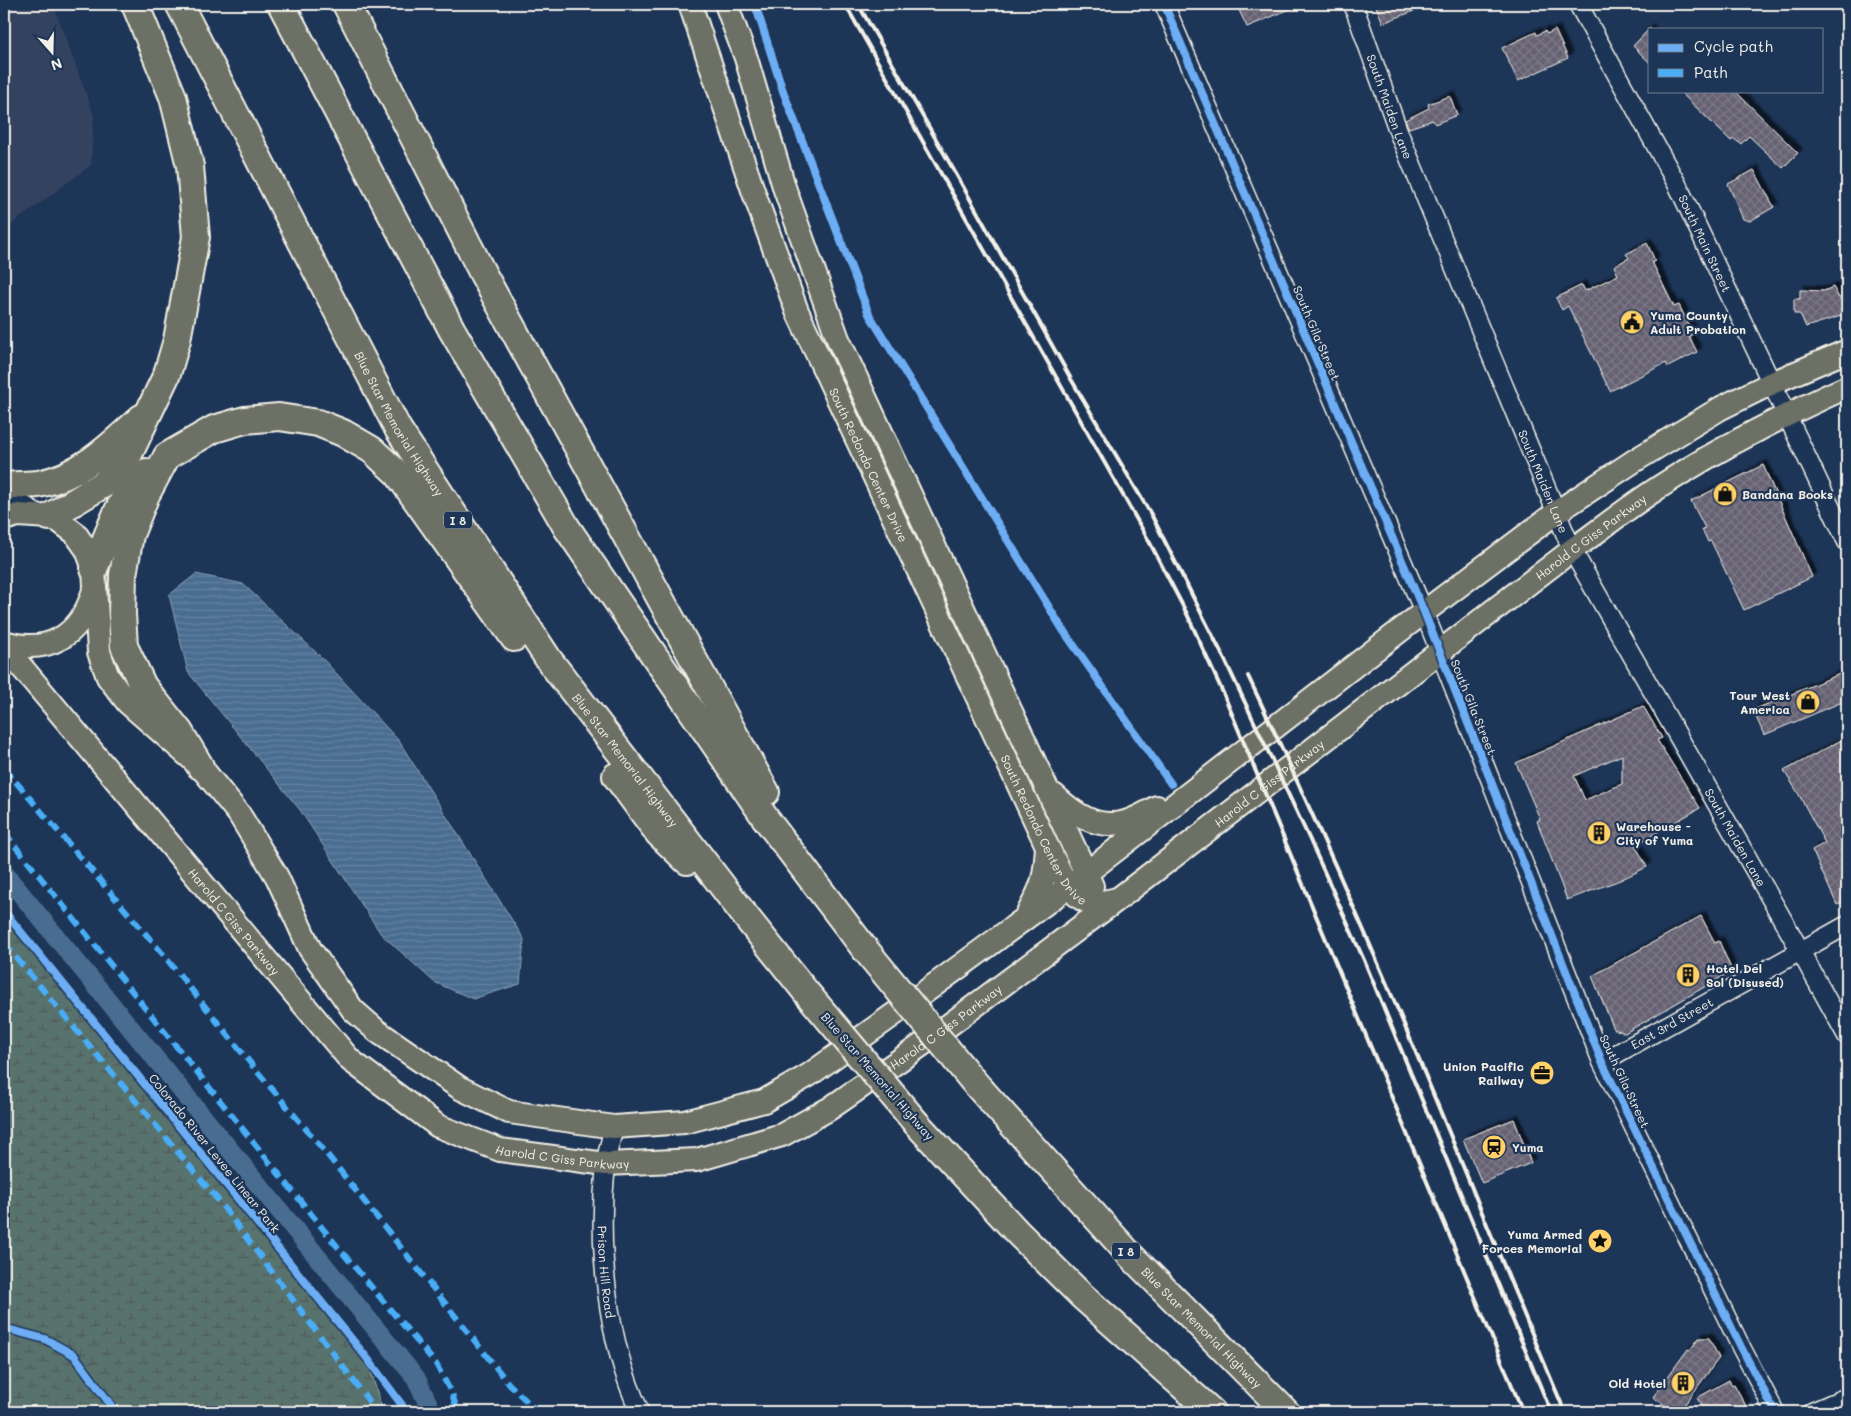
<svg xmlns="http://www.w3.org/2000/svg" width="1851" height="1416" viewBox="0 0 1851 1416" font-family="Mali,sans-serif">
<style>
.built{fill:#33425f}
.wetland{fill:url(#wetland-marsh);stroke:#a6b2ab}
.water{fill:url(#water-rules);stroke:#8ea2b4}
.lines{fill:none;stroke-linecap:round;stroke-linejoin:round}
.canal{stroke:#4a6d91;stroke-width:19}
.building{fill:url(#building-cross-hatch);stroke:#f4f1e8;fill-rule:evenodd;filter:url(#shadow)}
.minor-casing{stroke:#f4f1e8;stroke-width:21}
.major-casing{stroke:#f4f1e8;stroke-width:26}
.highway-casing{stroke:#f4f1e8;stroke-width:30}
.minor{stroke:#1d3557;stroke-width:18}
.major{stroke:#6c7065;stroke-width:22}
.highway{stroke:#6c7065;stroke-width:26}
.rail{stroke:#f4f1e8;stroke-width:4}
.highway-bridge-casing{stroke:#f4f1e8;stroke-width:30;stroke-linecap:butt}
.highway-bridge{stroke:#6c7065;stroke-width:26}
.quiet{stroke:#49aef6;stroke-width:6;stroke-dasharray:12 6;stroke-linecap:butt}
.cycleway-casing{stroke:#1d3557;stroke-width:11}
.cycleway{stroke:#6dadf4;stroke-width:8}
.labels{text-anchor:middle;dominant-baseline:central;stroke-width:4.5;stroke-linejoin:round;paint-order:stroke}
.shield{fill:#1d3557;stroke:#b4b9bc;stroke-width:1}
.shield-label{font-size:11px;font-weight:bold;fill:#f4f1e8}
.street-label{font-size:12px;fill:#f4f1e8;stroke:#1d3557}
.poi-label{font-size:12px;font-weight:bold;fill:#f4f1e8;stroke:#1d3557;text-anchor:start}
</style>
<defs>
<pattern id="wetland-marsh" width="20" height="14" patternUnits="userSpaceOnUse" patternTransform="scale(1.25)"><rect width="20" height="14" fill="#59726e"/><path d="M1 5h8M5 5V1M11 12h8M15 12V8" fill="none" stroke="#505b58"/></pattern>
<pattern id="water-rules" width="6" height="5" patternUnits="userSpaceOnUse" patternTransform="scale(1.25)"><rect width="6" height="5" fill="#4a6d91"/><path d="M0 2.5h6" fill="none" stroke="#6582a0"/></pattern>
<pattern id="building-cross-hatch" width="8" height="8" patternUnits="userSpaceOnUse" patternTransform="scale(1.25)"><rect width="8" height="8" fill="#666273"/><path d="M0 0l8 8M0 8l8-8" fill="none" stroke="#7c7987"/></pattern>
<filter id="shadow"><feDropShadow dx="4.5" dy="-4.5" stdDeviation="1" flood-color="#0009"/></filter>
</defs>
<rect width="100%" height="100%" fill="#1d3557"/>
<filter id="ink" filterUnits="userSpaceOnUse"><feTurbulence type="fractalNoise" baseFrequency=".02" numOctaves="2"/><feDisplacementMap in="SourceGraphic" scale="10" xChannelSelector="R" yChannelSelector="G"/><feConvolveMatrix kernelMatrix="1 2 1 2 8 2 1 2 1" color-interpolation-filters="sRGB"/></filter>
<g filter="url(#ink)">
<path class="built" d="M4,4H53L94,115L91,165L4,230Z"/>
<path class="wetland" d="M4,913L367,1358L383,1412H4Z"/>
<path class="water" d="M196,574L243,584L322,658L399,741L524,939L520,984L473,999L434,982L381,934L300,810L188,672L169,595Z"/>
<g class="lines">
<path class="canal" d="M4,873L416,1378L432,1412"/>
</g>
<g class="building">
<path d="M1236,4H1302L1247,27Z"/>
<path d="M1375,4H1429V5L1383,23Z"/>
<path d="M1650,28V63L1633,46Z"/>
<path d="M1555,30L1568,58L1518,81L1502,48L1536,32L1537,35L1545,31L1547,34Z"/>
<path d="M1679,91H1735L1798,153L1783,168L1749,136L1741,144L1734,139L1731,141Z"/>
<path d="M1450,96L1457,115L1435,124L1433,120L1409,128L1405,120L1429,108L1428,104Z"/>
<path d="M1754,170L1774,207L1750,221L1743,219L1728,184Z"/>
<path d="M1647,243L1655,261L1652,262L1674,307L1679,305L1693,334L1689,336L1697,352L1668,367L1666,363L1610,391L1568,306L1562,310L1556,298L1582,285L1585,291L1618,275L1614,266L1629,258L1626,254Z"/>
<path d="M1833,287L1839,298L1847,299V314L1806,327L1800,314H1794V299H1800V290L1824,291Z"/>
<path d="M1763,465L1812,577L1744,610L1711,541L1708,542L1702,529L1705,528L1691,501Z"/>
<path d="M1847,671V700L1764,735L1753,710Z"/>
<path d="M1643,706L1662,738L1657,740L1700,808L1635,845L1647,867L1620,880L1567,900L1537,821L1540,819L1516,763ZM1622,755V784L1585,800L1574,776Z"/>
<path d="M1847,737V900L1837,905L1812,850L1825,843L1798,793L1784,771Z"/>
<path d="M1701,916L1715,943L1719,941L1732,971L1625,1033L1614,1029L1592,976Z"/>
<path d="M1514,1119L1531,1163L1482,1183L1463,1139Z"/>
<path d="M1699,1338H1709L1719,1358L1679,1412H1674L1653,1397L1688,1349L1690,1350Z"/>
<path d="M1729,1380L1732,1385L1734,1384L1746,1406L1741,1408L1743,1412H1705L1697,1398Z"/>
</g>
<g class="lines">
<defs>
<g id="minor">
<path d="M1164,4L1424,612L1602,1062L1741,1347L1775,1412"/>
<path id="s1" d="M1353,4L1400,136L1572,550L1792,936L1847,1036"/>
<path id="s2" d="M1578,4L1678,186L1847,542"/>
<path d="M4,493L40,515"/>
<path id="s3" d="M1602,1062L1847,925"/>
<path id="s4" d="M614,1127C611,1139 607,1152 606,1164C597,1243 606,1340 640,1412"/>
<path d="M1812,1412L1847,1397"/>
</g>
<g id="major">
<path id="s5" d="M690,4L756,199L797,311L1047,846C1056,862 1069,899 1090,902C1099,903 1109,901 1117,899"/>
<path d="M726,4L746,58L785,190L838,339L1092,886"/>
<path d="M4,519L18,515L49,517L59,521L75,533L87,550L94,569L99,652L108,677L128,703L200,766L239,814L277,877L310,949L353,1010L377,1031L460,1088L509,1112L614,1127L685,1122L764,1101L809,1075L914,1000L1068,887L1424,612L1557,512L1634,461L1721,408L1772,383L1847,351"/>
<path d="M4,642C48,655 80,636 93,593"/>
<path id="s6" d="M4,646L350,1060L438,1126L500,1150L606,1164L697,1160L782,1135L829,1109L933,1037L1118,899L1572,550C1597,532 1621,513 1646,496C1709,453 1778,418 1847,387"/>
<path d="M1054,795C1073,813 1096,830 1125,822C1136,819 1147,812 1157,807"/>
<path d="M1028,913C1043,886 1045,878 1047,847"/>
</g>
<g id="highway">
<path id="s7" d="M179,4L398,429L549,660L750,922L806,992"/>
<path d="M281,4L452,330L567,528L766,819L864,948"/>
<path d="M346,4L483,274L766,792"/>
<path d="M4,486C15,485 27,485 38,484C79,477 112,445 141,418"/>
<path d="M49,517L104,484L121,466L130,452L167,374L177,340L196,237L190,166L173,97L135,4"/>
<path d="M94,569C107,539 120,492 146,472"/>
<path d="M200,766L179,731L143,686L124,646L122,614L123,575L130,535L146,495L167,456L214,429L245,420L279,417L318,423L343,433L372,450L398,474L514,638"/>
<path d="M616,776L659,834L687,861"/>
<path id="s8" d="M974,1082L1131,1256L1286,1412"/>
<path d="M917,1124L1018,1233L1082,1296L1212,1412"/>
</g>
</defs>
<use href="#minor" class="minor-casing"/>
<use href="#major" class="major-casing"/>
<use href="#highway" class="highway-casing"/>
<use href="#minor" class="minor"/>
<use href="#major" class="major"/>
<use href="#highway" class="highway"/>
<g class="rail">
<path d="M845,4L1150,543L1187,614L1224,695L1523,1412"/>
<path d="M858,4L956,174L1071,379L1152,516L1224,658L1309,838L1364,960L1551,1412"/>
<path d="M1248,676C1298,781 1346,888 1392,996C1451,1134 1506,1274 1565,1412"/>
</g>
<defs>
<g id="highway-bridge">
<path d="M864,948L974,1082"/>
<path d="M806,992L917,1124"/>
</g>
</defs>
<use href="#highway-bridge" class="highway-bridge-casing"/>
<use href="#highway-bridge" class="highway-bridge"/>
<g class="quiet">
<path d="M4,768L162,953L256,1070L322,1148L509,1384L538,1412"/>
<path d="M4,832L332,1240L436,1364L452,1394L458,1412"/>
<path d="M4,943L218,1200L377,1412"/>
</g>
<defs>
<g id="cycleway">
<path d="M755,4L783,91L869,314L1063,630L1171,784"/>
<path d="M1164,4L1424,612L1602,1062L1741,1347L1775,1412"/>
<path d="M4,911L367,1358L402,1405L404,1412"/>
<path d="M4,1328L45,1339L74,1355L116,1412"/>
</g>
</defs>
<use href="#cycleway" class="cycleway-casing"/>
<use href="#cycleway" class="cycleway"/>
</g>
</g>
<defs>
<symbol id="civic-disc" viewBox="-11 -11 22 22"><circle r="9.5" fill="#ffd166" stroke="#1d3557"/><path d="M-.6-6.5H3V-4.5H.6V-3L4-1V1h2V6H-6V1h2V-1L-.6-3ZM-1.2 2.5V6h2.4V2.5Z" fill="#111"/></symbol>
<symbol id="shop-disc" viewBox="-11 -11 22 22"><circle r="9.5" fill="#ffd166" stroke="#1d3557"/><path d="M-5-2.5h2.3a2.7 3.5 0 0 1 5.4 0H5L5.5 6h-11ZM-1.5-2.5h3a1.5 2.3 0 0 0-3 0Z" fill="#111"/></symbol>
<symbol id="building-disc" viewBox="-11 -11 22 22"><circle r="9.5" fill="#ffd166" stroke="#1d3557"/><path d="M-4-6H4V6H1V3H-1V6H-4ZM-2.5-4.3h1.7v1.8h-1.7ZM.8-4.3h1.7v1.8H.8ZM-2.5-1h1.7V.8h-1.7ZM.8-1h1.7V.8H.8Z" fill="#111"/></symbol>
<symbol id="office-disc" viewBox="-11 -11 22 22"><circle r="9.5" fill="#ffd166" stroke="#1d3557"/><path d="M-6-3h4V-5.5h4V-3h4V5H-6ZM-1-4.5V-3h2v-1.5ZM-6 0V1H6V0Z" fill="#111"/></symbol>
<symbol id="station-disc" viewBox="-11 -11 22 22"><circle r="9.5" fill="#ffd166" stroke="#1d3557"/><path d="M-3-6H3Q5-6 5-4V2Q5 4 3 4L4.5 6H3L1.5 4h-3L-3 6H-4.5L-3 4Q-5 4-5 2V-4Q-5-6-3-6ZM-3.5-4v3h7v-3ZM-3.5 1v1.5H-2V1ZM2 1v1.5H3.5V1Z" fill="#111"/></symbol>
<symbol id="sight-disc" viewBox="-11 -11 22 22"><circle r="9.5" fill="#ffd166" stroke="#1d3557"/><path d="M0-6L1.8-2.2L6-1.7L2.9 1.2L3.7 5.4L0 3.3L-3.7 5.4L-2.9 1.2L-6-1.7L-1.8-2.2Z" fill="#111"/></symbol>
</defs>
<g fill-rule="evenodd">
<use href="#civic-disc" x="1618" y="308" width="28" height="28"/>
<use href="#shop-disc" x="1711" y="480" width="28" height="28"/>
<use href="#shop-disc" x="1794" y="688" width="28" height="28"/>
<use href="#building-disc" x="1585" y="819" width="28" height="28"/>
<use href="#building-disc" x="1674" y="961" width="28" height="28"/>
<use href="#office-disc" x="1528" y="1059" width="28" height="28"/>
<use href="#station-disc" x="1480" y="1133" width="28" height="28"/>
<use href="#sight-disc" x="1586" y="1227" width="28" height="28"/>
<use href="#building-disc" x="1669" y="1369" width="28" height="28"/>
</g>
<g class="labels">
<g class="shield">
<rect x="444" y="511.5" width="28" height="17" rx="4"/>
<rect x="1112" y="1242.5" width="28" height="17" rx="4"/>
</g>
<g class="shield-label">
<text x="458" y="520">I 8</text>
<text x="1126" y="1251">I 8</text>
</g>
<g class="street-label">
<text stroke="none"><textPath href="#s1" startOffset="109">South Maiden Lane</textPath></text>
<text stroke="none"><textPath href="#s2" startOffset="271">South Main Street</textPath></text>
<text transform="translate(1317 333) rotate(67)">South Gila Street</text>
<text stroke="none"><textPath href="#s7" startOffset="474">Blue Star Memorial Highway</textPath></text>
<text stroke="none"><textPath href="#s5" startOffset="495">South Redondo Center Drive</textPath></text>
<text stroke="none"><textPath href="#s1" startOffset="514">South Maiden Lane</textPath></text>
<text stroke="none"><textPath href="#s6" startOffset="2009">Harold C Giss Parkway</textPath></text>
<text transform="translate(1474 707) rotate(68)">South Gila Street</text>
<text stroke="none"><textPath href="#s7" startOffset="880">Blue Star Memorial Highway</textPath></text>
<text stroke="none"><textPath href="#s6" startOffset="1604">Harold C Giss Parkway</textPath></text>
<text stroke="none"><textPath href="#s5" startOffset="900">South Redondo Center Drive</textPath></text>
<text stroke="none"><textPath href="#s1" startOffset="919">South Maiden Lane</textPath></text>
<text stroke="none"><textPath href="#s6" startOffset="359">Harold C Giss Parkway</textPath></text>
<text stroke="none"><textPath href="#s3" startOffset="80">East 3rd Street</textPath></text>
<text stroke="none"><textPath href="#s6" startOffset="1199">Harold C Giss Parkway</textPath></text>
<text transform="translate(878 1076) rotate(49)">Blue Star Memorial Highway</text>
<text transform="translate(1625 1081) rotate(65)">South Gila Street</text>
<text transform="translate(215 1153) rotate(51)">Colorado River Levee Linear Park</text>
<text stroke="none"><textPath href="#s6" startOffset="779">Harold C Giss Parkway</textPath></text>
<text stroke="none"><textPath href="#s4" startOffset="146">Prison Hill Road</textPath></text>
<text stroke="none"><textPath href="#s8" startOffset="335">Blue Star Memorial Highway</textPath></text>
</g>
<g class="poi-label">
<text x="1650" y="315">Yuma County<tspan x="1650" dy="14">Adult Probation</tspan></text>
<text x="1742" y="494">Bandana Books</text>
<text x="1790" y="695" text-anchor="end">Tour West<tspan x="1790" dy="14">America</tspan></text>
<text x="1616" y="826">Warehouse -<tspan x="1616" dy="14">City of Yuma</tspan></text>
<text x="1706" y="968">Hotel Del<tspan x="1706" dy="14">Sol (Disused)</tspan></text>
<text x="1524" y="1066" text-anchor="end">Union Pacific<tspan x="1524" dy="14">Railway</tspan></text>
<text x="1512" y="1147">Yuma</text>
<text x="1582" y="1234" text-anchor="end">Yuma Armed<tspan x="1582" dy="14">Forces Memorial</tspan></text>
<text x="1666" y="1383" text-anchor="end">Old Hotel</text>
</g>
</g>
<rect width="1851" height="1416" fill="none" stroke="#1d3557" stroke-width="20"/>
<rect x="10" y="10" width="1831" height="1396" fill="none" stroke="#f4f1e8" stroke-width="2" filter="url(#ink)"/>
<rect x="1648" y="28" width="175" height="65" fill="#1d3557" stroke="#738091"/>
<rect x="1658" y="44" width="25" height="8" fill="#6dadf4" stroke="#738091"/>
<text x="1694" y="52" font-size="15" fill="#f4f1e8">Cycle path</text>
<rect x="1658" y="69" width="25" height="8" fill="#49aef6" stroke="#738091"/>
<text x="1694" y="78" font-size="15" fill="#f4f1e8">Path</text>
<g transform="translate(52 52) rotate(160)" stroke="#1d3557" stroke-width="4" paint-order="stroke">
<path d="M0-4L9 19L0 12L-9 19Z" fill="#f4f1e8"/>
<text y="-8" font-size="14" font-weight="bold" text-anchor="middle" fill="#f4f1e8">N</text>
</g>
</svg>
